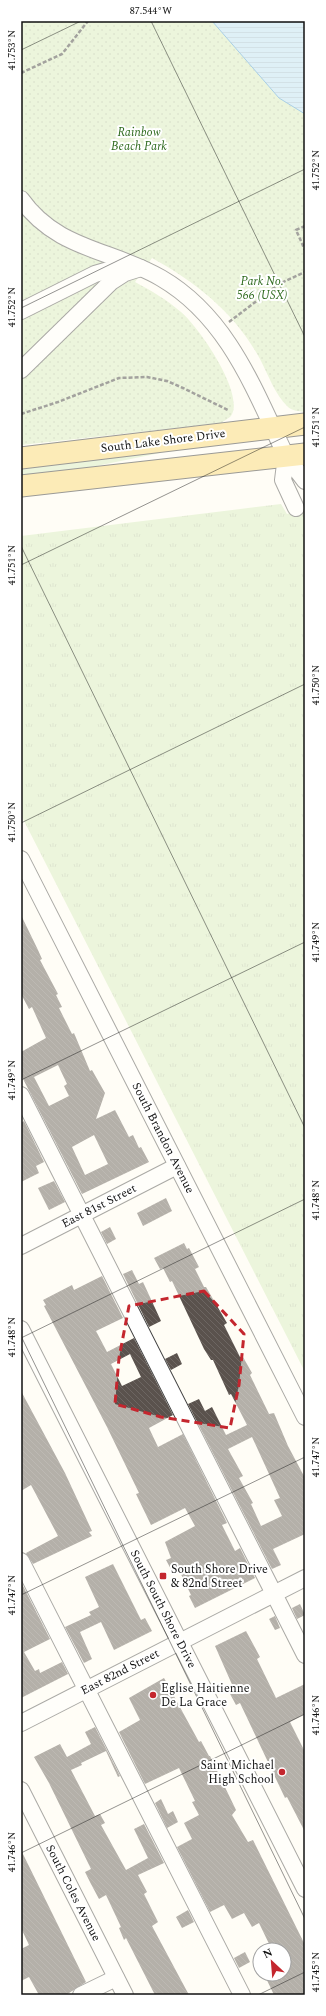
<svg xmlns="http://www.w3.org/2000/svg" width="326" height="2016" viewBox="0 0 326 2016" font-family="Spectral,serif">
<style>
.grass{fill:url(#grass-tufts)}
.park{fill:url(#park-dots)}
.garden{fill:#d5ebbd}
.water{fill:url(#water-rules);stroke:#3f96cf}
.building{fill:url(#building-back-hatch);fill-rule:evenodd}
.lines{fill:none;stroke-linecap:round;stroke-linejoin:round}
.minor-casing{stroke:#444;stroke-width:18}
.major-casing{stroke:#222;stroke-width:23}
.path{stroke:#333;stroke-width:2.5;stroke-dasharray:4 2;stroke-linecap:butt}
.minor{stroke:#fff;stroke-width:16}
.major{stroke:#f9d66b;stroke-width:21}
.marked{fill:none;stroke:#c4262e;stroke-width:3;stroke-dasharray:8 5;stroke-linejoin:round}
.ticks{fill:none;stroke:#111;stroke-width:1;stroke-opacity:0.45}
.poi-dot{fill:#c4262e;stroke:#fff;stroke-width:1.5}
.labels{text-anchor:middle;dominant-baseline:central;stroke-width:4;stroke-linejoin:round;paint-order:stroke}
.park-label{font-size:12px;font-style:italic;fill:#2f6b1f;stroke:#fff}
.street-label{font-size:12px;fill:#111;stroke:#fff}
.poi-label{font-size:12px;fill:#111;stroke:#fff;text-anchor:start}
.neatline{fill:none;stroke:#111;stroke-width:1.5}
.ticks-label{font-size:10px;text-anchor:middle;fill:#111}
</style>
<defs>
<pattern id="grass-tufts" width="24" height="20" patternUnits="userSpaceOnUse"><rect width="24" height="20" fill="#d5ebbd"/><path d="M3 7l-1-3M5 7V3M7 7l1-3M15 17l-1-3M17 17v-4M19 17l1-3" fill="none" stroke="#b6c8a1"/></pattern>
<pattern id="park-dots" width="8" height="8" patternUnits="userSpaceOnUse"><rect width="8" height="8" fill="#d5ebbd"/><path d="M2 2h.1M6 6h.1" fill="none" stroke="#b6c8a1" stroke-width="1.8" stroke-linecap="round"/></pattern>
<pattern id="water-rules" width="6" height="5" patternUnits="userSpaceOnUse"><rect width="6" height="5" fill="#b9e0f7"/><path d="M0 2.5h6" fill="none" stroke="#9ebfd3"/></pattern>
<pattern id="building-back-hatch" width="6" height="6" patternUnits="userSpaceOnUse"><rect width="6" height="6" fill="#5a524d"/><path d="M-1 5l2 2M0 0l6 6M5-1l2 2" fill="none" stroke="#6d6662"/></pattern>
</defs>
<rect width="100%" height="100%" fill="#fffdf5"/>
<path class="grass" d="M281,504L287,514L305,508V1372L21,815V536Z"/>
<path class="park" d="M21,21H212L279,98L305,114V412C299,411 292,411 288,407C275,395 268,374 260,359C235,313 197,283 152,258L135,282C152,291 167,300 181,312C198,326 246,394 231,416C229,418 224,421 221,423L21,445Z"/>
<path class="garden" d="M160,449V453L62,473L21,478V465Z"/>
<path class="water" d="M212,21H305V114L279,98Z"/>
<g class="building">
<path d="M21,915L38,950L42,959L40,960L58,994L56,995L62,1007L59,1008L72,1034L74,1033L90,1071L92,1070L105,1093L96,1119L115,1110L129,1137L133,1135L139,1148L141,1147L149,1162L82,1194L21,1075V1052L46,1038L32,1007L29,1009L21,994ZM58,1065L67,1084L64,1086L69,1096L49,1106L34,1077ZM94,1135L108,1164L85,1175L72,1147Z"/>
<path d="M24,1121L44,1162L36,1166L39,1173L21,1182V1123Z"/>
<path d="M54,1181L65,1202L49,1210L38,1188Z"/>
<path d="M166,1198L172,1211L143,1226L137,1213Z"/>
<path d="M110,1227L116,1239L107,1244L101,1232Z"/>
<path d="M184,1243L187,1249L189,1248L199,1267L195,1269L204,1287H206L227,1323L224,1325L240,1357H243L252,1373L250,1375L269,1414L274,1413L288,1446L305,1478V1534L273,1549L281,1565L272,1569L188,1404L199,1399L205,1411L212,1407L226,1435L247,1425L231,1394L229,1395L213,1360H211L204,1349L172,1281L170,1282L163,1268L160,1269L154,1258ZM252,1437L280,1498L274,1500L282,1516L261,1526L251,1504L253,1503L239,1478L243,1476L228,1449Z"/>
<path d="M132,1270L139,1284L143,1282L161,1321L149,1327L123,1274Z"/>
<path d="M102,1276L123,1318L96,1331L107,1352L134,1338L173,1415L149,1428L158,1447L183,1434L227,1523L222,1525L235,1551L240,1548L255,1578L195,1608L189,1596L191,1595L179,1570L173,1573L166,1560L171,1558L165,1542L195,1526L185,1508L151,1525L136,1494L139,1493L107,1427L44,1306L46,1305L43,1300L72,1285L74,1290ZM130,1354L141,1377L122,1386L111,1364Z"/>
<path d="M177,1353L182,1364L171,1370L165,1359Z"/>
<path d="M21,1391L65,1473L92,1531L89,1532L92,1536L33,1564L26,1553L58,1536L31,1485L21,1491Z"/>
<path d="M113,1564L141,1620L145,1618L152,1631L114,1650L101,1622L80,1632L92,1659L84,1663L65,1627L91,1615L89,1612L99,1607L85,1577Z"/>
<path d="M21,1582L50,1639L24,1652L35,1671L39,1669L40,1673L62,1662L68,1674L21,1698Z"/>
<path d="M300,1604L305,1615L297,1619L292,1608Z"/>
<path d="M275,1616L280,1628L275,1630L269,1619Z"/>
<path d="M246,1631L260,1657L257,1659L276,1698L305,1684V1714L290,1722L305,1752V1832L287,1797L285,1798L240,1703L236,1705L229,1692L234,1689L215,1646Z"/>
<path d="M164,1678L199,1742L201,1741L209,1756H210L236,1810L232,1815L248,1842L253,1840L305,1945V1995H274L264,1974H284V1950H272L259,1923L252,1927L244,1913L232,1919L224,1905L210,1912L177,1847L192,1839L184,1823L199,1815L192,1802L195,1801L179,1768L145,1784L119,1732L140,1720L129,1698Z"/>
<path d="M95,1727L120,1776L118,1777L106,1751L81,1763L82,1765L71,1770L95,1816L100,1814L105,1823L101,1825L126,1870L148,1858L134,1829L144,1824L164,1863L138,1875L147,1892L144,1894L158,1922L152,1926L189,1995H155L126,1938L124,1940L119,1928L121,1927L106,1895L99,1899L91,1884L85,1872L91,1869L49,1783L34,1757L60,1744L67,1757L91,1744L85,1732Z"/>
<path d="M161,1799L168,1814L173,1811L178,1822L167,1828L155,1803Z"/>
<path d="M21,1850L86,1982L66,1995H39L29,1977L21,1981V1949L29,1945L21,1928Z"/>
<path d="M188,1910L194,1922L182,1928L176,1917Z"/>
<path d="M245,1952L250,1962L239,1968L234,1958Z"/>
</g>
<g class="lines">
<defs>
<g id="minor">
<path d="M21,199C57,250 111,249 161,278C228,317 254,389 286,456"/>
<path d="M21,311L95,274L129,264"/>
<path d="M21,370L111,282L125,273L141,268"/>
<path d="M296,508L283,480L286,456L305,481"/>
<path d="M21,859L305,1417"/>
<path d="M21,1095L305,1655"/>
<path d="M21,1246L177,1166"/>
<path d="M21,1329L305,1889"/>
<path d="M21,1561L242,1995"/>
<path d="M21,1723L305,1578"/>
<path d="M21,1790L125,1995"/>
<path d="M81,1995L116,1978"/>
</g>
<g id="major">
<path d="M21,458L305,424"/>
<path d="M21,486L305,454"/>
</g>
</defs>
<use href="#minor" class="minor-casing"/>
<use href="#major" class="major-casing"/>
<g class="path">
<path d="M21,73L62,54L88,21"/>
<path d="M305,226L296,230L305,250"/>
<path d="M229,322L279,284L305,272"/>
<path d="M21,414L58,402L119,378L147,377L167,381L183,388L228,410"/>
</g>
<use href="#minor" class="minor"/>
<use href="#major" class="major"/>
</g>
<path d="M0 0H326V2016H0ZM204,1291L244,1334L239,1385L230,1428L161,1417L115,1404L119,1358L129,1306Z" fill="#fffdf5" fill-opacity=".55" fill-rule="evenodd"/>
<path class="marked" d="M204,1291L244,1334L239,1385L230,1428L161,1417L115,1404L119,1358L129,1306Z"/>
<path class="ticks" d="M151,21L305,337M21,50L81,21M21,308L305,169M21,546L305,1128M21,565L305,427M21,823L305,684M21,1080L305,942M21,1336L305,1919M21,1338L305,1199M21,1595L305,1457M21,1853L305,1714M258,1995L305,1972"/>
<g class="poi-dot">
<rect x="159" y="1572" width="8" height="8" rx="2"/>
<circle cx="153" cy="1695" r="4"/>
<circle cx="282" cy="1772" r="4"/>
</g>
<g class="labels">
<g class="park-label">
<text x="139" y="132">Rainbow<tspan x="139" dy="14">Beach Park</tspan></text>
<text x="262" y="281">Park No.<tspan x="262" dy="14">566 (USX)</tspan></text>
</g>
<g class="street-label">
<text transform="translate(163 441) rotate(-7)">South Lake Shore Drive</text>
<text transform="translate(163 1138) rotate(63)">South Brandon Avenue</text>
<text transform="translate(99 1206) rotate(-27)">East 81st Street</text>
<text transform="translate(163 1609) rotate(63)">South South Shore Drive</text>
<text transform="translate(120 1672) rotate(-27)">East 82nd Street</text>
<text transform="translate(73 1893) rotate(63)">South Coles Avenue</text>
</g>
<g class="poi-label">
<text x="171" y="1569">South Shore Drive<tspan x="171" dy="14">&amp; 82nd Street</tspan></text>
<text x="161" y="1688">Eglise Haitienne<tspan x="161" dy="14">De La Grace</tspan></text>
<text x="274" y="1765" text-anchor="end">Saint Michael<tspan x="274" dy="14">High School</tspan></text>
</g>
</g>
<rect width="326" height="2016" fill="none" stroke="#ffffff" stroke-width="44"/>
<g transform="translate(272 1962) rotate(334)"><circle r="19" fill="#ffffff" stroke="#a0a0a0"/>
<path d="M0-3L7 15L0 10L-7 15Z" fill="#c4262e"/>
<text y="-6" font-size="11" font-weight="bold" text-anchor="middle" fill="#111111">N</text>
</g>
<rect x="22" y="22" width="282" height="1972" class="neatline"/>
<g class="ticks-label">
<text x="151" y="14">87.544°W</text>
<text transform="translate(11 50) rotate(-90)" y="4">41.753°N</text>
<text transform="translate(315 170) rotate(-90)" y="4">41.752°N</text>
<text transform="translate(11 307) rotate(-90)" y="4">41.752°N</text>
<text transform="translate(315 427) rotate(-90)" y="4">41.751°N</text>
<text transform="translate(11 565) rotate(-90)" y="4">41.751°N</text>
<text transform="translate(315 685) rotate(-90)" y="4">41.750°N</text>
<text transform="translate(11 822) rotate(-90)" y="4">41.750°N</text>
<text transform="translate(315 942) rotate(-90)" y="4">41.749°N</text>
<text transform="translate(11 1080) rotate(-90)" y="4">41.749°N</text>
<text transform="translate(315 1200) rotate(-90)" y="4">41.748°N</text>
<text transform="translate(11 1337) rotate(-90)" y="4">41.748°N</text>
<text transform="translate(315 1457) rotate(-90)" y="4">41.747°N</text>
<text transform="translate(11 1595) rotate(-90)" y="4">41.747°N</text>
<text transform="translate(315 1715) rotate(-90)" y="4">41.746°N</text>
<text transform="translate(11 1852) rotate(-90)" y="4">41.746°N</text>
<text transform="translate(315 1972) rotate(-90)" y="4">41.745°N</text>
</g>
</svg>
